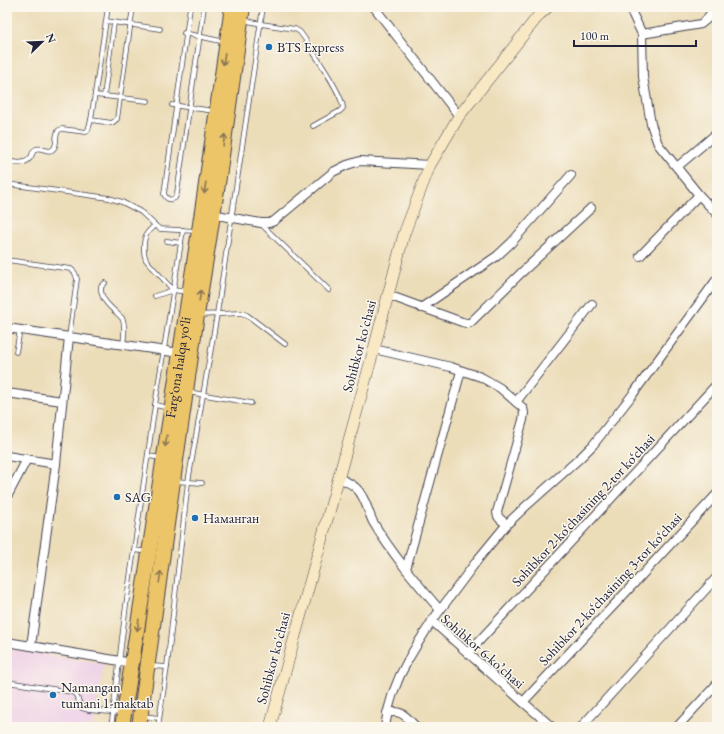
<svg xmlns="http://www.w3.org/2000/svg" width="724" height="734" viewBox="0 0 724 734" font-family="'EB Garamond',serif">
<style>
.built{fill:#efd0e7}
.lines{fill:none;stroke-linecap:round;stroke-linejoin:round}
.lane-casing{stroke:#403e4e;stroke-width:5.5}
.street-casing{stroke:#403e4e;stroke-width:10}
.secondary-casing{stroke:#403e4e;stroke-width:12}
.highway-casing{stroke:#403e4e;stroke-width:16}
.lane{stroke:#fff;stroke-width:4}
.street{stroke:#fff;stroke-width:8}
.secondary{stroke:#f8e8c3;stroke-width:11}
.highway{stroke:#edc569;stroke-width:14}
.oneway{stroke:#887452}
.poi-dot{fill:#1f6fb2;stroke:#fbf7ec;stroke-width:1.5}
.labels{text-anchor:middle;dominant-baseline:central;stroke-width:3;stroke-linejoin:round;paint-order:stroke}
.poi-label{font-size:14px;fill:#22223b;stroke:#fbf7ec;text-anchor:start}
.street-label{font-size:14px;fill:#22223b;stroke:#fbf7ec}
</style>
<rect width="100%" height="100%" fill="#fbf7ec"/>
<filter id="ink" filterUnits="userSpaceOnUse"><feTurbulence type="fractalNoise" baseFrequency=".025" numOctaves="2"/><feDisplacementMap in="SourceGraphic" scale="8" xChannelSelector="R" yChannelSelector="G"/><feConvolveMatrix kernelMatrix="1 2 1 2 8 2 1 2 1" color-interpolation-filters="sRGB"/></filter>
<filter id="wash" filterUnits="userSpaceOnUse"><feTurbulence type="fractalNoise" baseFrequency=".012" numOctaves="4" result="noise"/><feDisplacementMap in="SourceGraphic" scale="16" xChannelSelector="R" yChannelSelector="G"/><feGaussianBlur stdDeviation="0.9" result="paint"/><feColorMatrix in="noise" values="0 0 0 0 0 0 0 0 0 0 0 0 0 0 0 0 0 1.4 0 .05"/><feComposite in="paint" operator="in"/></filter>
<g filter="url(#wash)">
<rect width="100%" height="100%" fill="#ecddb9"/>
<path class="built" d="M7,649L104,663L93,727H7Z"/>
</g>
<g filter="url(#ink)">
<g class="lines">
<defs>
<g id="lane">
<path d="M190,7L164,194C166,199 170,201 175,198L177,193L204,7"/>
<path d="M244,20L261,24L295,29L300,32L305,39C313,53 343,94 343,108L340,111L313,126"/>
<path d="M106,21L160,29"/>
<path d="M184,33L225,42"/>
<path d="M95,95L148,101"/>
<path d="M104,96L114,23"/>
<path d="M172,105L214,111"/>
<path d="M91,120L108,7"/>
<path d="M7,161C16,163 25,165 31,157C32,155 33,150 36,149C41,146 50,155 54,148C58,143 54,135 59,130L62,129L86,132L88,130L91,120L112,123L117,119L133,7"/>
<path d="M7,184L109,198L122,202L141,212L157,227L160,229L196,231"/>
<path d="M261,224L329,290"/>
<path d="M155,225C152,228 148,231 146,235C143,242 143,253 146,260L173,290L187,292"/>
<path d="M167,241L181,243"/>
<path d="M7,260L71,269L75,273L77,279L69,337"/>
<path d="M105,283L101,287C100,301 113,309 122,318C126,326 124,336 123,345"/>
<path d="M155,296L173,290"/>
<path d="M199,315L241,313L247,315L285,344"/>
<path d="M16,352L20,330"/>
<path d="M188,392L251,403"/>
<path d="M155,405L169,408"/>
<path d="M148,456L162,458"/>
<path d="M175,481L202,483"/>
<path d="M134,550L148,552"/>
<path d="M150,666L167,667"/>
<path d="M7,682L72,692C79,695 78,703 82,708L89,710L121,713"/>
<path d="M143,716L159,718"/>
<path d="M108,727L112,721L126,605L134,550L155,405L183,230"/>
<path d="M158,727L167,667L188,482L217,314L263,7"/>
</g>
<g id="street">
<path d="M374,7L459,116"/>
<path d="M629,7L634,17L642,34L643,77L651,124L658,144L699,195L717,214"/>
<path d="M642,34L701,24L707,19L714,7"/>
<path d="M677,167L717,133"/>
<path d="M212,214L261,223H269L274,221L333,172L347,165L360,161L430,165"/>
<path d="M640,256L699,195"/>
<path d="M388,295L462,322L466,323H470L521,273L591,208"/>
<path d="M421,308L497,256L511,243L571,175"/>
<path d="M7,328L180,353"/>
<path d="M374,349L451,367L481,377L500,388L523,408L524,413L523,420L497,512C497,518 502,521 507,524"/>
<path d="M7,393L62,401"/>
<path d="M516,402L592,304"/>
<path d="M7,456L56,464"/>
<path d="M339,478C345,481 353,484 357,489C365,496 368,512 373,522C392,554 416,582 440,610"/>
<path d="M7,497L27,459"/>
<path d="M406,569L461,371"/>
<path d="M432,621L479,558L507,524L525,507L580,458L593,445L633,394L717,279"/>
<path d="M7,642L132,663"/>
<path d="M31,646L56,464L69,337"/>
<path d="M468,653L717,384"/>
<path d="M523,702L615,604L717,494"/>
<path d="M387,713C402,709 406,717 416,727"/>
<path d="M385,727C388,704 396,681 408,660C415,647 424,634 432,621L523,702L552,727"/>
<path d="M581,727L717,577"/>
<path d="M677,727L717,684"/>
</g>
<path id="secondary" d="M270,727L374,349L404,234L430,165L459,116L539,15L548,7"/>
<g id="highway">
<path id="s1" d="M122,727L202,211L232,7"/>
<path d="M139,727L173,481L197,315L218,184L243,7"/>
</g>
</defs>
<use href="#lane" class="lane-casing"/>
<use href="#street" class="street-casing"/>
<use href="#secondary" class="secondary-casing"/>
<use href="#highway" class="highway-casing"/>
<use href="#lane" class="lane"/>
<use href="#street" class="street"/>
<use href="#secondary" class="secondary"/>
<use href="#highway" class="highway"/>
</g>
<defs><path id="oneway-shaft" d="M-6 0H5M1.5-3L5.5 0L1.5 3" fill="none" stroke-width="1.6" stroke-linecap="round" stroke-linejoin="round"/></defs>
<g class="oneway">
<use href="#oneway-shaft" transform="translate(224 59) rotate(98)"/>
<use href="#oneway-shaft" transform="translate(224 140) rotate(-82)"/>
<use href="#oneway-shaft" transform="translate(205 188) rotate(98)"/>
<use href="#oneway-shaft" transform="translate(200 296) rotate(-81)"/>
<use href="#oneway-shaft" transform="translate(166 441) rotate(99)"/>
<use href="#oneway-shaft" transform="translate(160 577) rotate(-82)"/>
<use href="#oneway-shaft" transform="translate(138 625) rotate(99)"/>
</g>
</g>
<g class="poi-dot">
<circle cx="269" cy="47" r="4"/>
<circle cx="117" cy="497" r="4"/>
<circle cx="195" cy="518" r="4"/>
<circle cx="53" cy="695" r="4"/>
</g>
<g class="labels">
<g class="poi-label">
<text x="277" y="47">BTS Express</text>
<text x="125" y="497">SAG</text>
<text x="203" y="518">Наманган</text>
<text x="61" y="687">Namangan<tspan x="61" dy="16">tumani 1-maktab</tspan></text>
</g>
<g class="street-label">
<text transform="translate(359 346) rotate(-75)">Sohibkor ko'chasi</text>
<text stroke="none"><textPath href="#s1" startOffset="364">Farg‘ona halqa yo‘li</textPath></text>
<text transform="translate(583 510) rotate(-47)">Sohibkor 2-ko‘chasining 2-tor ko‘chasi</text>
<text transform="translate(610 589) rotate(-47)">Sohibkor 2-ko‘chasining 3-tor ko‘chasi</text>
<text transform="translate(483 651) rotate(41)">Sohibkor 6-koʼchasi</text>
<text transform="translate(273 658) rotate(-75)">Sohibkor ko'chasi</text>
</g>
</g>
<rect width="724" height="734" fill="none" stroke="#fbf7ec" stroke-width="24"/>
<g transform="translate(42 42) rotate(67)" stroke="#fbf7ec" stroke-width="3" paint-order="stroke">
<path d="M0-3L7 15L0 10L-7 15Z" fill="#22223b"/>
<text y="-6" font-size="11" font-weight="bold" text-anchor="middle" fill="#22223b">N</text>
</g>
<path d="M574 40v6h122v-6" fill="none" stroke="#22223b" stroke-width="2"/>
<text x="580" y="40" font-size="12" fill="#22223b" stroke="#fbf7ec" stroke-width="3" paint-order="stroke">100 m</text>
</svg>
